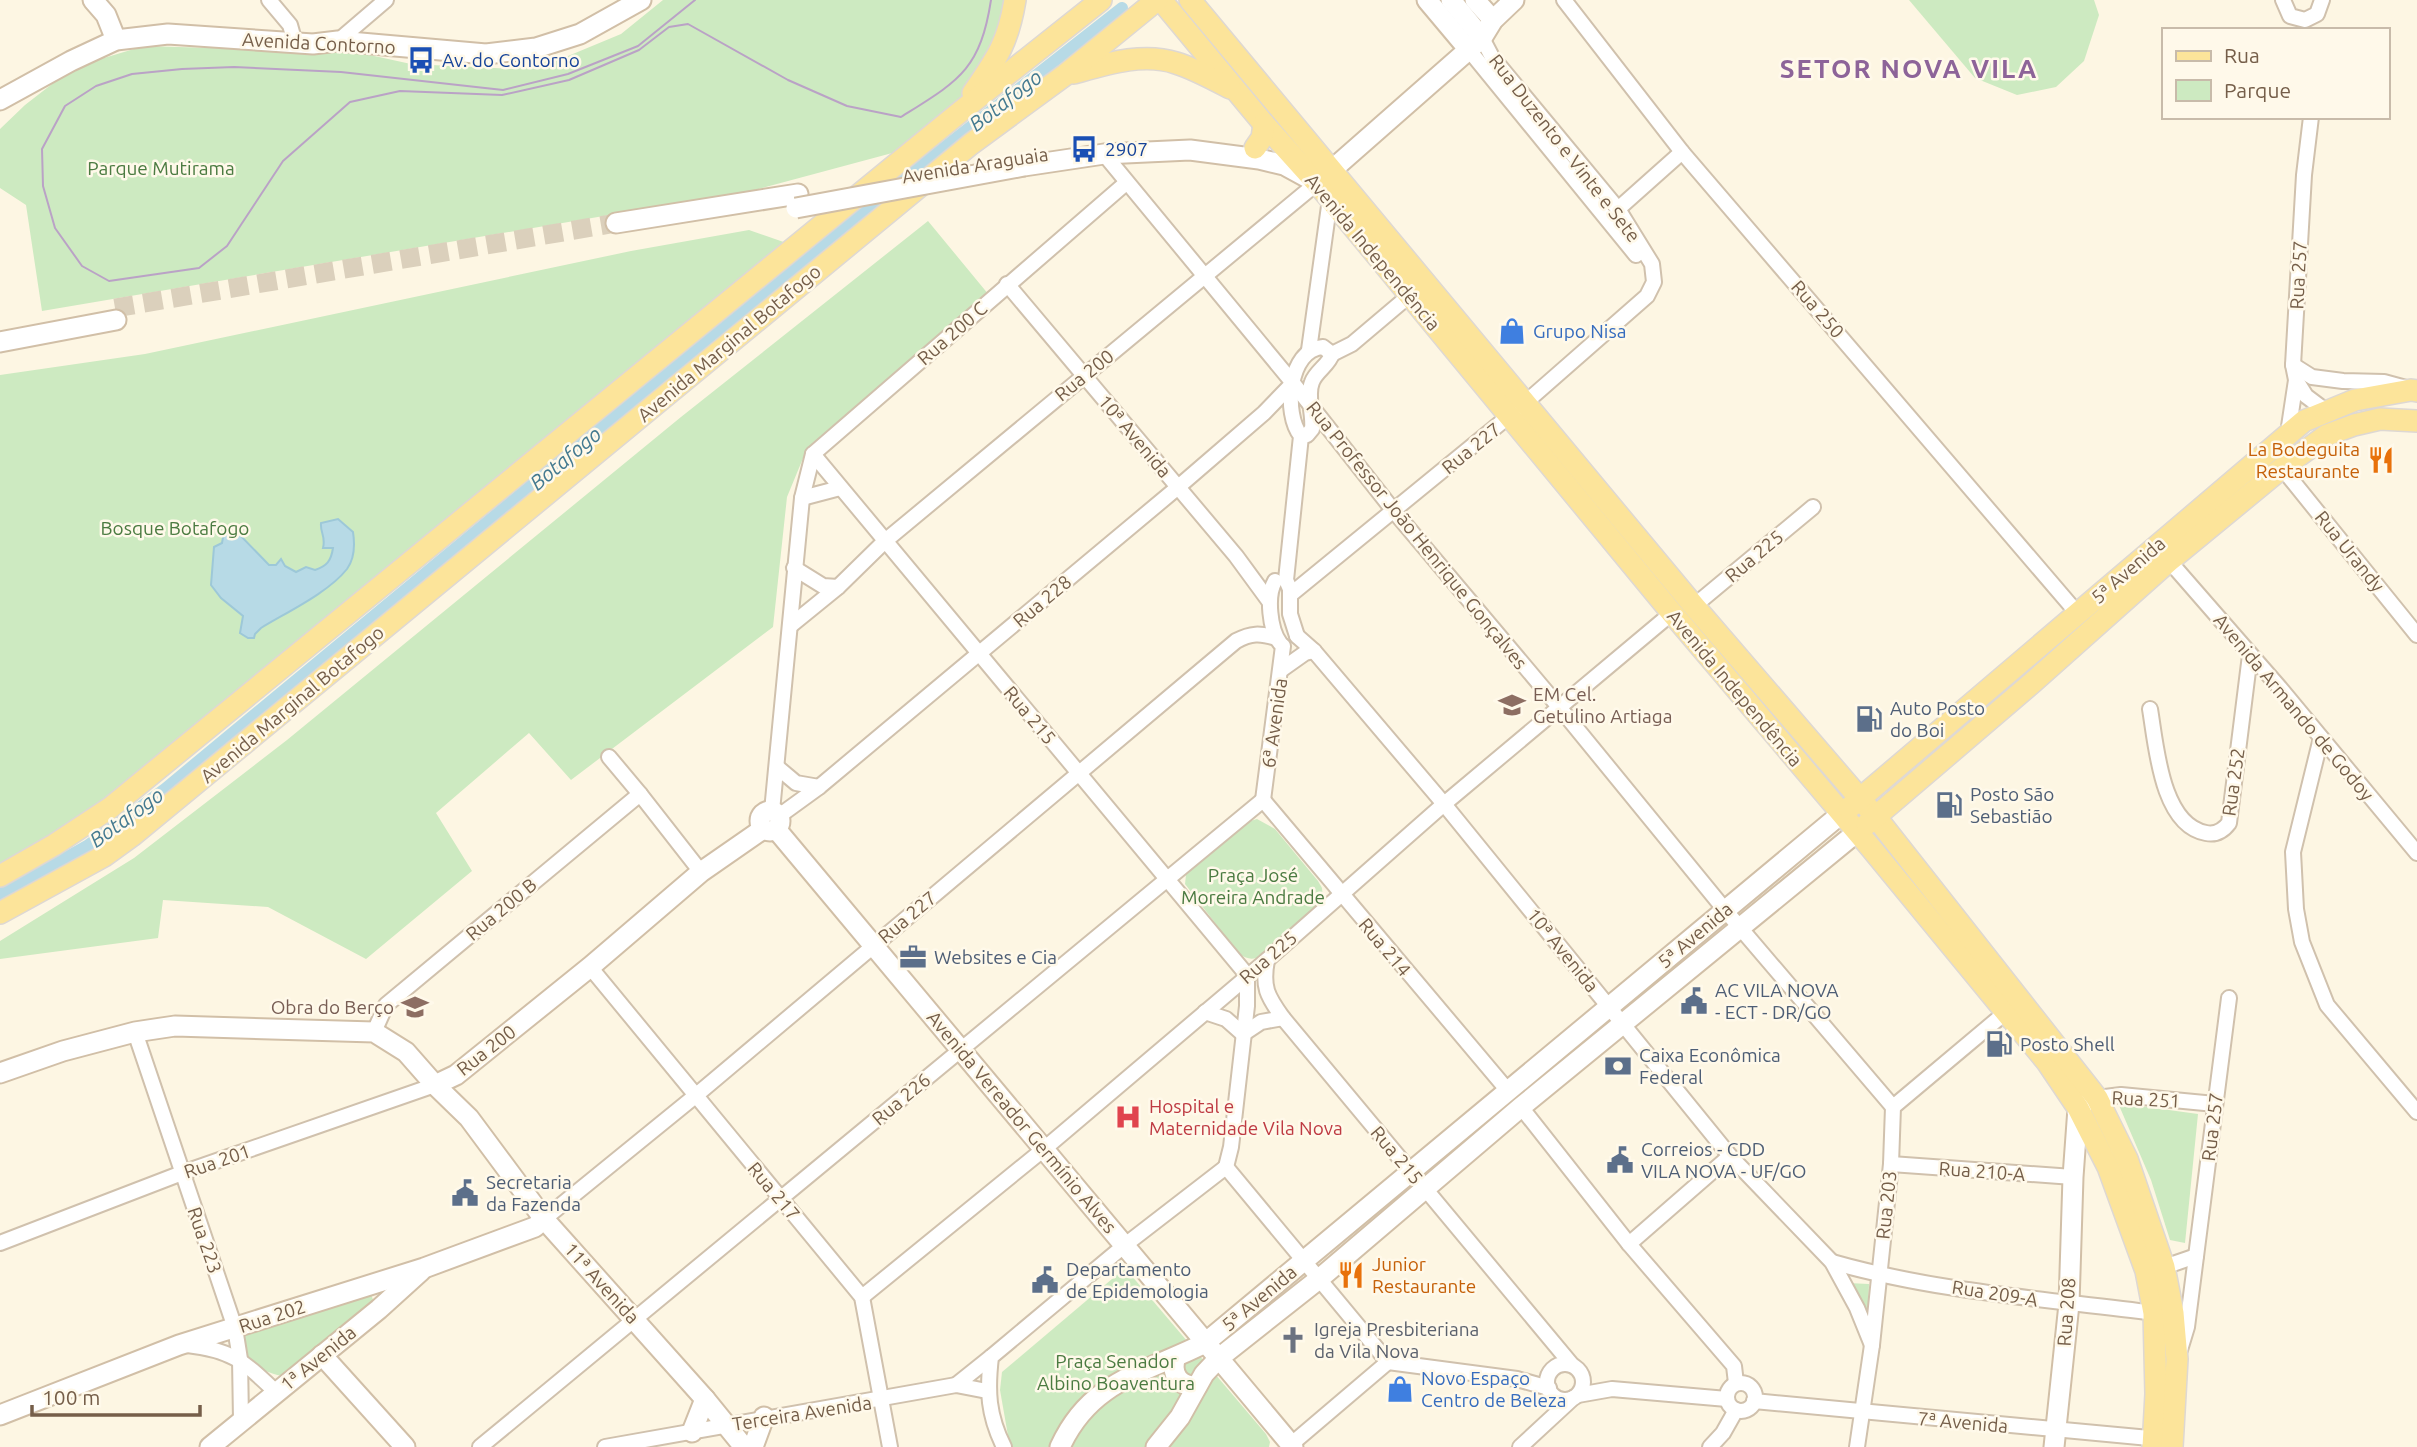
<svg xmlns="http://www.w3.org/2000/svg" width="2417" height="1447" viewBox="0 0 2417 1447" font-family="Ubuntu,sans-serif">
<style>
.green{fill:#cdeac1}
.water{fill:#b7dae6;stroke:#9dc8d8;stroke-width:2}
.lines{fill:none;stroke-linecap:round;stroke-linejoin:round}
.canal{stroke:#b7dae6;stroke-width:12}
.secondary-tunnel{stroke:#dbd0bc;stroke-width:19;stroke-dasharray:19 10;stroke-linecap:butt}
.street-casing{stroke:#d0c1ad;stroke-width:18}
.secondary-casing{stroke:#d1bfa7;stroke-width:23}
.primary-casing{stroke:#ded8d3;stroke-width:24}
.street{stroke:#fff;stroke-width:14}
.secondary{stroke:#fff;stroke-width:19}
.primary{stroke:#fce49a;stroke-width:21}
.tram{stroke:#baa2c6;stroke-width:2}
.secondary-bridge-casing{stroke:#d1bfa7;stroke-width:23;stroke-linecap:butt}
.secondary-bridge{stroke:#fff;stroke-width:19}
.labels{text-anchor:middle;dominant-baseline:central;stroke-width:5;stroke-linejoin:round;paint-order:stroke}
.street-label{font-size:19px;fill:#755e49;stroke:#fff9ea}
.transit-label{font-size:19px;fill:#164399;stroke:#fff9ea;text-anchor:start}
.park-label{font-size:19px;fill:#4b7b41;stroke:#fff9ea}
.shop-label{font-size:19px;fill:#366cbe;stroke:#fff9ea;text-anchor:start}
.food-label{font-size:19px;fill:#c56008;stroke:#fff9ea;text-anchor:end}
.education-label{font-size:19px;fill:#785e54;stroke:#fff9ea;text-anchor:start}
.service-label{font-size:19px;fill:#4e5e75;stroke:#fff9ea;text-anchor:start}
.health-label{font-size:19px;fill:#be3a42;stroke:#fff9ea;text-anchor:start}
.worship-label{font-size:19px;fill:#5b616d;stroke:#fff9ea;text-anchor:start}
.water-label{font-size:21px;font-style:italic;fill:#447a90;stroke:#fff9ea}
.district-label{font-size:26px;font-weight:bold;letter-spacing:2px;fill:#8d6499;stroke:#fff9ea}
</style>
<rect width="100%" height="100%" fill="#fdf6e3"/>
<g class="green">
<path d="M663,0H1008L1005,18L960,112L896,152L751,191L42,311L26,205L0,188V129L25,105L74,67L144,46L356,52L411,64L515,69L568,56L621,34Z"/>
<path d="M1909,0H2094L2099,15L2084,61L2056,87L2017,95L1975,78Z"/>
<path d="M928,221L989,295L806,451L787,497L773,627L571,780L529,733L436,813L472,871L366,959L268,907L163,900L158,938L0,959V941L134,858L287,740L681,417Z"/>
<path d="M749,230L798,247L124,789L0,868V375L145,354L631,251Z"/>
<path d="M1257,819L1275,829L1318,881L1322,888L1323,900L1263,955C1253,960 1249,960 1239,954L1185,884L1186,875L1192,866L1247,822Z"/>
<path d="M2118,1103L2198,1114L2185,1243L2170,1240L2151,1180Z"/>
<path d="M1125,1268L1266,1434L1270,1442L1269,1447H1010L1000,1390L1002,1372Z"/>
<path d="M1848,1283L1869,1284L1868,1309H1861Z"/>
<path d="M369,1289L375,1305L282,1376C253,1369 243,1360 244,1330Z"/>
</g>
<path class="water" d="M338,519L353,532C355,545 355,558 347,569C328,593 287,612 261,628L255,634L254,638H248L240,633L243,616L221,598L211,585L214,547L222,543L224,532H237L269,565H276L281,559L285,566L296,572L306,567L315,570C327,566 331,561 333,548H323C326,536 320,533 321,523Z"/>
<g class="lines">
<path class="canal" d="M0,895L87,846L165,789L848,223L1122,8"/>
<path class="secondary-tunnel" d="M115,308L616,223"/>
<defs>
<g id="street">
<path d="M269,0L290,25L295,43"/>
<path d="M1564,0L1682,152L2078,614"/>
<path d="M2283,0L2290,16L2305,20L2317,14L2322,0"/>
<path d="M338,41L386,0"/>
<path d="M1469,50L1636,255"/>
<path d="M1104,154L1293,383L1393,510L1559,707L1725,910L1893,1107"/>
<path d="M1618,209L1682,152"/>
<path d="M1007,284L1236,556L1269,601"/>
<path d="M1309,350L1330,199"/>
<path d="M1332,354L1352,344L1410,295"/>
<path d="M2293,365L2312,377L2343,381L2384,382L2406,388"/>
<path d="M2296,380L2306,396L2326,411"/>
<path d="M2288,433L2296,380L2293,365L2304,175L2311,117"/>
<path d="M1301,436L1307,435L1312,429C1314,414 1306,397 1312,382C1316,371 1329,365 1332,354"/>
<path d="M813,454L1247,975"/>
<path d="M2282,468L2417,635"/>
<path d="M802,498L840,488"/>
<path d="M2164,555L2280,688L2417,853"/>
<path d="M794,568L823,586L838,587"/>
<path d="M1275,581C1266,596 1270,630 1280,643"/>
<path d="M1290,595L1525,403L1647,296L1654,282L1652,264L1618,209L1492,57L1482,38V31"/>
<path d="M1694,606L1813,507"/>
<path d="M790,626L838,587L885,541L1317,183"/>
<path d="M1297,636L1314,651L1444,804L1730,1156L1832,1262L1857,1308L1872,1345"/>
<path d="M1297,636L1290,614V589L1286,580L1301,436C1283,414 1288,349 1323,347L1332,354"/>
<path d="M1281,670L1305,653L1314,651"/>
<path d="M2150,709C2156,744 2161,825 2206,833C2216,835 2223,831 2229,823L2250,655"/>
<path d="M2321,738L2293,852L2296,909L2302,942L2327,1005L2417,1112"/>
<path d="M609,757L640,794"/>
<path d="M777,767L796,783L819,787"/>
<path d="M1263,800L1509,1092"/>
<path d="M1263,800L1283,646"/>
<path d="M772,811L802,498L813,454L1126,183"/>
<path d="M779,816L819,787L1177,488L1264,413L1293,383"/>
<path d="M1267,960C1262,987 1267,996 1283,1018L1572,1365"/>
<path d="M590,967L862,1297L890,1447"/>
<path d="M1205,1012L1226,1019L1243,1034L1261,1022L1283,1018"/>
<path d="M135,1032L235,1328L240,1359L241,1420"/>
<path d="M374,1032L386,1005L640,794L701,872"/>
<path d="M2097,1098L2121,1095L2215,1104"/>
<path d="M1521,1107L1629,1244L1734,1366L1736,1383"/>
<path d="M1891,1164L2073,1177"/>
<path d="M1226,1167L1388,1362"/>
<path d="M1226,1167L1231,1147L1247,1006V975"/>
<path d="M544,1219L694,1097L1236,641C1251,633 1260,633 1276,638"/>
<path d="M0,1243L182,1173L435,1085"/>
<path d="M1629,1244L1730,1156"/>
<path d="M1832,1262C1937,1292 2047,1299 2154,1313"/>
<path d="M2164,1267L2196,1256"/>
<path d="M862,1297L1044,1149L1267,960L1444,804L1672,613"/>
<path d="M187,1345C233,1350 244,1362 276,1392"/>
<path d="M2180,1350L2187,1327L2229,998"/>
<path d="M1388,1362L1517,1379L1549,1388"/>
<circle cx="1565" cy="1382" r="18"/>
<circle cx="1741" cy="1397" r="14"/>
<path d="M956,1385L991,1357"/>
<path d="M1578,1395L1612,1389L1727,1399"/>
<path d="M1754,1401L2160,1439"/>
<path d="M480,1447L1263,800"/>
<path d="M605,1447L956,1385L987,1391"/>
<path d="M1004,1447C988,1415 987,1391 991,1357L1125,1245L1226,1167"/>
<path d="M1288,1447L1388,1362"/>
<path d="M1520,1447L1573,1398"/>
<path d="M1710,1447L1723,1433L1736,1410"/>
<path d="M1857,1447L1872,1345L1891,1164L1893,1107L2005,1013"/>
</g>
<g id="secondary">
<path d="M93,0L106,15L116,40"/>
<path d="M1427,0L1469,50"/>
<path d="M1451,0L1482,38"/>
<path d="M1475,0L1493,20"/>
<path d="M0,100L71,61L116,40L168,34L313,44L338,41L486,54L536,48L580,34L641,0"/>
<path d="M1024,166L1104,154L1190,150L1259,159L1284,165L1317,183L1482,38L1493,20L1514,0"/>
<path d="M616,223L798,194"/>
<path d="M0,342L116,320"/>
<circle cx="770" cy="821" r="10"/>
<path d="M776,829L1293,1447"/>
<path d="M0,1073L63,1051L135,1032L175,1026L374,1032L406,1052L435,1085L456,1075L590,967L701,872L763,829"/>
<path d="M435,1085L469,1118L544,1219L705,1399L744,1447"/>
<path d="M322,1355L405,1447"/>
<path d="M1176,1357C1170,1373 1179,1387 1197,1386"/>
<path d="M0,1415L179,1345L424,1268L535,1227L544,1219"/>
<path d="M692,1432L705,1399"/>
<path d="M210,1447L379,1309L421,1271"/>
<path d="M753,1447L764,1417"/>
<path d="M1060,1447C1091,1379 1146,1373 1205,1343L1841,814"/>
<path d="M1156,1447L1180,1417L1204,1374L1219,1358L1319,1279L1521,1107L1857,832"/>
<path d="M2054,1447L2069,1304L2073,1177L2078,1108L2083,1105"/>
</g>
<g id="primary">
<path d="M1161,0L1264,124L1317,183L1672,613L1871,848L2047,1062L2078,1108L2108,1167L2146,1271L2154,1313L2156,1394L2153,1447"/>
<path d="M1190,0L1694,606L1875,816L2097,1098L2127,1159L2164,1267L2173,1313L2177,1359L2172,1447"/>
<path d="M1074,73C1106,64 1143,52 1176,63C1195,69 1213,79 1230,88"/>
<path d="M973,93C997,58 1008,43 1015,0"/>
<path d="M1255,148L1262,138L1264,124"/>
<path d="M1849,808L2304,421L2355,400L2411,390L2417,391"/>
<path d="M1867,824L2032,683L2169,561L2282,468L2327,435L2354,425L2380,419L2417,421"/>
<path d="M0,876L54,845L110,808L960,112L1101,0"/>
<path d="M0,913L104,856L133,835L971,144L1065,75L1157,0"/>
</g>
</defs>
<use href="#street" class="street-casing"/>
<use href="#secondary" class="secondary-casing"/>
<use href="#primary" class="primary-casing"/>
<use href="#street" class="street"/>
<use href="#secondary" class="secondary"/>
<use href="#primary" class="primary"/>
<path class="tram" d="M695,0L638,46L568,74L503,90L341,72L234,67L182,69L132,74L96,86L65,106L42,149L43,186L55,228L82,266L109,281L199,268L227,246L283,161L350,102L400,91L502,95L569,80L639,50L669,27L688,24L788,80L847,106L901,117C958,81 980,71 991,0"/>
<defs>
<path id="secondary-bridge" d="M796,208L1024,166"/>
</defs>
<use href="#secondary-bridge" class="secondary-bridge-casing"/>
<use href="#secondary-bridge" class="secondary-bridge"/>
</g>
<defs>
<symbol id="bus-bare" viewBox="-9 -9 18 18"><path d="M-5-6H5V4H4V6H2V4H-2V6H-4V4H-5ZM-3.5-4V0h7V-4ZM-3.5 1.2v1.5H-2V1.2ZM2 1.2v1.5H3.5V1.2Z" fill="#1a4fb4" stroke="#fff9ea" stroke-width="2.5" paint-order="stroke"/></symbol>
<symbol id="shop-bare" viewBox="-9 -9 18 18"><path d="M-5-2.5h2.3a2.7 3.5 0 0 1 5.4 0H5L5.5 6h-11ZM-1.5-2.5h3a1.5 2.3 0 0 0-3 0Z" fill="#3f7fe0" stroke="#fff9ea" stroke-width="2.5" paint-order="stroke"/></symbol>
<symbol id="restaurant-bare" viewBox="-9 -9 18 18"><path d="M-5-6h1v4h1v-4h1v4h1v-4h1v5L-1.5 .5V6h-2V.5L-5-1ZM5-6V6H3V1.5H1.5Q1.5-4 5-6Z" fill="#e8710a" stroke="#fff9ea" stroke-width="2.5" paint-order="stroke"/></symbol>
<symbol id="school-bare" viewBox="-9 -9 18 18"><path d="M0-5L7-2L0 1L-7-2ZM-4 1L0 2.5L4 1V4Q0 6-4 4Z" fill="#8d6e63" stroke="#fff9ea" stroke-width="2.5" paint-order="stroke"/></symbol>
<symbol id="fuel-bare" viewBox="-9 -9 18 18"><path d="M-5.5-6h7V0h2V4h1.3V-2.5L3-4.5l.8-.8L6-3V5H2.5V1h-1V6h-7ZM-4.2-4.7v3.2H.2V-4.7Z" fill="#5c6f8a" stroke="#fff9ea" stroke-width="2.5" paint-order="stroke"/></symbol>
<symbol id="office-bare" viewBox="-9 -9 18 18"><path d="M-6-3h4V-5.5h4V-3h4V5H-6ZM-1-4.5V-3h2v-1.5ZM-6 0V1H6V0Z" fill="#5c6f8a" stroke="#fff9ea" stroke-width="2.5" paint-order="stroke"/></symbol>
<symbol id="civic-bare" viewBox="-9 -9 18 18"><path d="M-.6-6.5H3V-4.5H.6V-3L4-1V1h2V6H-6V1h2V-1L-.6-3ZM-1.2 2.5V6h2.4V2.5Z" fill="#5c6f8a" stroke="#fff9ea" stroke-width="2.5" paint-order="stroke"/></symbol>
<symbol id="bank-bare" viewBox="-9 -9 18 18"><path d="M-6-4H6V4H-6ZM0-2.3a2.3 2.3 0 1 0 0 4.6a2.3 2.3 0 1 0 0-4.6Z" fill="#5c6f8a" stroke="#fff9ea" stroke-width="2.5" paint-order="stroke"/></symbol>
<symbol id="hospital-bare" viewBox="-9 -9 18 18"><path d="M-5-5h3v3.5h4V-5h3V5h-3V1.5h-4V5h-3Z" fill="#e0444e" stroke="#fff9ea" stroke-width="2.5" paint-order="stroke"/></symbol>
<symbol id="church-bare" viewBox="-9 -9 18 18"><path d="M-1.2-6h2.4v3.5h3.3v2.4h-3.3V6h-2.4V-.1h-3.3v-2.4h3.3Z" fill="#6b7280" stroke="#fff9ea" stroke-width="2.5" paint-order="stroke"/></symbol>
</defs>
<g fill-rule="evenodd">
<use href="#bus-bare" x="402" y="41" width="38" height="38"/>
<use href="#bus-bare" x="1065" y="130" width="38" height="38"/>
<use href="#shop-bare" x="1493" y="312" width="38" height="38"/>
<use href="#restaurant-bare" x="2362" y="441" width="38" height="38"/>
<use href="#school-bare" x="1493" y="686" width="38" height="38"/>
<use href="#fuel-bare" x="1850" y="700" width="38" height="38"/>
<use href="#fuel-bare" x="1930" y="786" width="38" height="38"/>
<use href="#office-bare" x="894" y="938" width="38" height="38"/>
<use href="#civic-bare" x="1675" y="982" width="38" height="38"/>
<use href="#school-bare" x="396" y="988" width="38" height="38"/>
<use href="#fuel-bare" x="1980" y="1025" width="38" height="38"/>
<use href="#bank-bare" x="1599" y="1047" width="38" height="38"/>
<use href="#hospital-bare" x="1109" y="1098" width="38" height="38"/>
<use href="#civic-bare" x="1601" y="1141" width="38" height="38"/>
<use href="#civic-bare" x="446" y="1174" width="38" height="38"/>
<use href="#restaurant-bare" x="1332" y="1256" width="38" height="38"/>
<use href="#civic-bare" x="1026" y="1261" width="38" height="38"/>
<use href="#church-bare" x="1274" y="1321" width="38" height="38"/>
<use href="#shop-bare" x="1381" y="1370" width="38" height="38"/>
</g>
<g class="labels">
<g class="street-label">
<text transform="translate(319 43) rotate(3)">Avenida Contorno</text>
<text transform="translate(1565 148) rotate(52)">Rua Duzento e Vinte e Sete</text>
<text transform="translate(975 165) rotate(-9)">Avenida Araguaia</text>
<text transform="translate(1373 252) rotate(50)">Avenida Independência</text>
<text transform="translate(2298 275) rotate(-87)">Rua 257</text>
<text transform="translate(1818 309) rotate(49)">Rua 250</text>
<text transform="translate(952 333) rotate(-41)">Rua 200 C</text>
<text transform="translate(729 343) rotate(-40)">Avenida Marginal Botafogo</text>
<text transform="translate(1084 375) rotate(-39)">Rua 200</text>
<text transform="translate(1135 436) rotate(50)">10ª Avenida</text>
<text transform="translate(1471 448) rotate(-39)">Rua 227</text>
<text transform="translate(1417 535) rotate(51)">Rua Professor João Henrique Gonçalves</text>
<text transform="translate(2350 551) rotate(51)">Rua Urandy</text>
<text transform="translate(1754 556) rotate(-40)">Rua 225</text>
<text transform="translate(2128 570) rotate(-41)">5ª Avenida</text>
<text transform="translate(1042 601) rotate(-40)">Rua 228</text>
<text transform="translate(1735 688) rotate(50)">Avenida Independência</text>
<text transform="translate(292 704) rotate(-40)">Avenida Marginal Botafogo</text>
<text transform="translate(2294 707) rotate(50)">Avenida Armando de Godoy</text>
<text transform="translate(1030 715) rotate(50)">Rua 215</text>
<text transform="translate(1274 723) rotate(-82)">6ª Avenida</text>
<text transform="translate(2233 782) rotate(-82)">Rua 252</text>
<text transform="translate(501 909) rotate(-40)">Rua 200 B</text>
<text transform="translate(907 917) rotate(-40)">Rua 227</text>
<text transform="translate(1695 935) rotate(-40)">5ª Avenida</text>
<text transform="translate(1385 947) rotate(50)">Rua 214</text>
<text transform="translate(1563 950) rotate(51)">10ª Avenida</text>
<text transform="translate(1268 957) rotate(-41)">Rua 225</text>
<text transform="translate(486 1050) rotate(-38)">Rua 200</text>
<text transform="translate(901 1099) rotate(-40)">Rua 226</text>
<text transform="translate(2146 1099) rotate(3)">Rua 251</text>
<text transform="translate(1022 1122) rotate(50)">Avenida Vereador Germínio Alves</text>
<text transform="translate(2212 1127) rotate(-83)">Rua 257</text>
<text transform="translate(1397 1155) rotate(50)">Rua 215</text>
<text transform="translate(217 1161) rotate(-19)">Rua 201</text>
<text transform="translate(1982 1171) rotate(4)">Rua 210-A</text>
<text transform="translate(774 1191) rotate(50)">Rua 217</text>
<text transform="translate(1886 1205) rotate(-84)">Rua 203</text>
<text transform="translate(205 1240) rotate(71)">Rua 223</text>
<text transform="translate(602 1283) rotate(48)">11ª Avenida</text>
<text transform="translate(1995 1293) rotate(9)">Rua 209-A</text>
<text transform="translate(1259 1298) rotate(-40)">5ª Avenida</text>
<text transform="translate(2066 1312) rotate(-86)">Rua 208</text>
<text transform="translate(272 1316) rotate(-18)">Rua 202</text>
<text transform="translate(318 1358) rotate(-39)">1ª Avenida</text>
<text transform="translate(802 1413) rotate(-9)">Terceira Avenida</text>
<text transform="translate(1963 1422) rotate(5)">7ª Avenida</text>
</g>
<g class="transit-label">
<text x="442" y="60">Av. do Contorno</text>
<text x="1105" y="149">2907</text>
</g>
<g class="park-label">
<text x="161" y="168">Parque Mutirama</text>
<text x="175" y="528">Bosque Botafogo</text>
<text x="1253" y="875">Praça José<tspan x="1253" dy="22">Moreira Andrade</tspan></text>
<text x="1116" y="1361">Praça Senador<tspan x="1116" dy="22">Albino Boaventura</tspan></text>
</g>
<g class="shop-label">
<text x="1533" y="331">Grupo Nisa</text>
<text x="1421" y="1378">Novo Espaço<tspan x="1421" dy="22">Centro de Beleza</tspan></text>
</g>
<g class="food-label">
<text x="2360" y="449">La Bodeguita<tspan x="2360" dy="22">Restaurante</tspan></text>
<text x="1372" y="1264" text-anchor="start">Junior<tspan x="1372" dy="22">Restaurante</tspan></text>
</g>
<g class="education-label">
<text x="1533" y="694">EM Cel.<tspan x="1533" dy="22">Getulino Artiaga</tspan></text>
<text x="394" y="1007" text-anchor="end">Obra do Berço</text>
</g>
<g class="service-label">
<text x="1890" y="708">Auto Posto<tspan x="1890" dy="22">do Boi</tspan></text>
<text x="1970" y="794">Posto São<tspan x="1970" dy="22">Sebastião</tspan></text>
<text x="934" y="957">Websites e Cia</text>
<text x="1715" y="990">AC VILA NOVA<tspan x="1715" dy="22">- ECT - DR/GO</tspan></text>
<text x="2020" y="1044">Posto Shell</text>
<text x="1639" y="1055">Caixa Econômica<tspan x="1639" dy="22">Federal</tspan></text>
<text x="1641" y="1149">Correios - CDD<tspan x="1641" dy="22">VILA NOVA - UF/GO</tspan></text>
<text x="486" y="1182">Secretaria<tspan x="486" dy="22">da Fazenda</tspan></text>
<text x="1066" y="1269">Departamento<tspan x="1066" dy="22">de Epidemologia</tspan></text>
</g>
<g class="health-label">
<text x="1149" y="1106">Hospital e<tspan x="1149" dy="22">Maternidade Vila Nova</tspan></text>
</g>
<g class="worship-label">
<text x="1314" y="1329">Igreja Presbiteriana<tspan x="1314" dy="22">da Vila Nova</tspan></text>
</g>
<g class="water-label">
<text transform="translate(1005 100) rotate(-38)">Botafogo</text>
<text transform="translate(565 458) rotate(-40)">Botafogo</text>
<text transform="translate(126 817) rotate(-36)">Botafogo</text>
</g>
<g class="district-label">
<text x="1909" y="68">SETOR NOVA VILA</text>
</g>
</g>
<rect x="2162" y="28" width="228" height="91" fill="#fff9ea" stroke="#c8bbaa" stroke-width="2"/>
<rect x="2176" y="51" width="35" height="10" fill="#fce49a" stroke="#c8bbaa" stroke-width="2"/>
<text x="2224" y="63" font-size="21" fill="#755e49">Rua</text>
<rect x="2176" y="80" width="35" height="21" fill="#cdeac1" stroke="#c8bbaa" stroke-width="2"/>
<text x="2224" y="98" font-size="21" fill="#755e49">Parque</text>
<path d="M32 1405v10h168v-10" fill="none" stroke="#755e49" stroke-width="3.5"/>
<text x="42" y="1405" font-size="21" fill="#755e49" stroke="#fff9ea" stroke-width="5" paint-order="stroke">100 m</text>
</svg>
